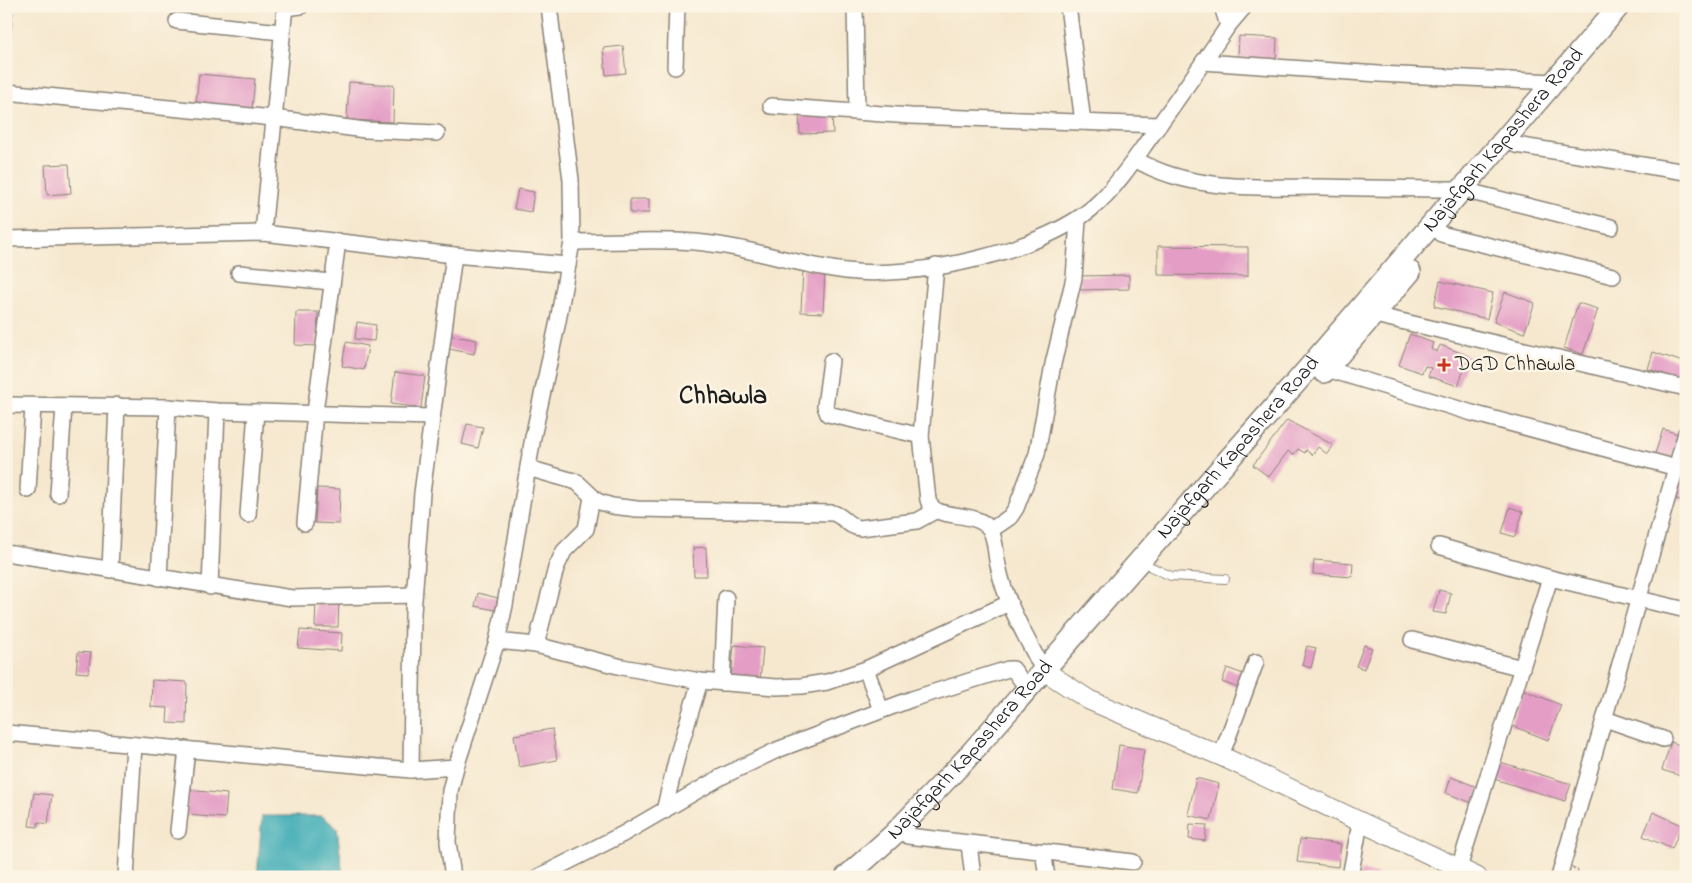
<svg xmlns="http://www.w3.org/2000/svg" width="1692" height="883" viewBox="0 0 1692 883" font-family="'Indie Flower',sans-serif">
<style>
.water{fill:#3aabb5;stroke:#2b6468}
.building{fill:#e49ec6}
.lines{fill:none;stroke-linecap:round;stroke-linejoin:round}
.service-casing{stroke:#898276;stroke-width:10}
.minor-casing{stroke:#898276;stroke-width:18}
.tertiary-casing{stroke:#898276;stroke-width:21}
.secondary-casing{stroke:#898276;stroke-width:24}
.service{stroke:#fff;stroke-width:8}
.minor{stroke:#fff;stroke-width:15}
.tertiary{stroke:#fff;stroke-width:19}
.secondary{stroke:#fff;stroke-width:21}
.poi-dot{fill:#c8321e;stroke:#fcf5e5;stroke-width:2}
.labels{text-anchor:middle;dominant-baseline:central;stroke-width:5;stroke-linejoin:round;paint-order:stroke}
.street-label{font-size:21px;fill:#1c1c1c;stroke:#fcf5e5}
.poi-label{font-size:21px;fill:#1c1c1c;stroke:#fcf5e5;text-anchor:start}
.district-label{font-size:26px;font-weight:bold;fill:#1c1c1c;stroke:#fcf5e5}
</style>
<rect width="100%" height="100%" fill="#fcf5e5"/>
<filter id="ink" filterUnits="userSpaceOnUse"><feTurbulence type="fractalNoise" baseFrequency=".02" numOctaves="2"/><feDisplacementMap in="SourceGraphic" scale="10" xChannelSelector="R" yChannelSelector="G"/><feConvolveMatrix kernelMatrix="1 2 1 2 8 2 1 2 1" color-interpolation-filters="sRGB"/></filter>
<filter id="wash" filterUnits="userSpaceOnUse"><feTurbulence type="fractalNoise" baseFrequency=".0096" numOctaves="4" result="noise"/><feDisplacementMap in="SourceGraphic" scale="20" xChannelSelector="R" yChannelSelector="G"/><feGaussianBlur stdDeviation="1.12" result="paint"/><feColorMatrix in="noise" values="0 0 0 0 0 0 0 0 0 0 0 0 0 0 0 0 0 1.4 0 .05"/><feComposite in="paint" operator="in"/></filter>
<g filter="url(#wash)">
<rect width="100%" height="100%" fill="#f6e8cf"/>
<path class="water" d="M262,816H322L337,828L343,877H257Z"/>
<g id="blocks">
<g class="building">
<path d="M6,11L13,12L8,69H6Z"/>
<path d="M1239,36L1277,38L1276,60L1238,58Z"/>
<path d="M623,46L626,73L606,75L603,48Z"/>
<path d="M199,74L255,79L252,109L196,102Z"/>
<path d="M349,82L394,85L393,122L347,120Z"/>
<path d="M832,114L833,133L800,134L799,115Z"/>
<path d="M69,164L71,193L47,195L45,165Z"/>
<path d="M518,189L534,192L531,212L514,209Z"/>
<rect x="630" y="199" width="19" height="14"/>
<path d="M1158,246L1248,247V276L1158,275Z"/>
<path d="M803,269L825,270L823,313L801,312Z"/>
<path d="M1129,275V289L1080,290V276Z"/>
<path d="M1440,281L1493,293L1487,319L1434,306Z"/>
<path d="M1505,292L1535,303L1524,333L1494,322Z"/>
<path d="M1578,303L1598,309L1583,354L1564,348Z"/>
<path d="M296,312H318L317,346L295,345Z"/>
<path d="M357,322L376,325L374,341L355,339Z"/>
<path d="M1410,334L1433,343L1431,349L1437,352L1440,345L1469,356L1458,386L1428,376L1431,368L1425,366L1422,373L1399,365Z"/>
<path d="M447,335L477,340L474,354L444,348Z"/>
<path d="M346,342L368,346L364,370L342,366Z"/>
<path d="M1653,352L1686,363L1682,380L1648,369Z"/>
<path d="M395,372L425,376L421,408L391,404Z"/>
<path d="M1287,420L1333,445L1327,454L1318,447L1312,455L1306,450L1305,453L1298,449L1293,455L1288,451L1269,477L1253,465Z"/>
<path d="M467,424L483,427L478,448L462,444Z"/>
<path d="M1663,429L1678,434L1671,458L1655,454Z"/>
<path d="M1682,472L1686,473V501L1676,499Z"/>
<path d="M317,488L340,489L339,524L315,523Z"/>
<path d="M1510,507L1523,512L1515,537L1502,533Z"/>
<path d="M706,547L707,576H694L693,548Z"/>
<path d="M1314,560L1353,563L1352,577L1313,574Z"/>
<path d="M1439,590L1451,593L1446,614L1433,612Z"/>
<path d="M478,593L498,598L495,610L475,606Z"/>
<path d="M316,600L339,601L338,627H315Z"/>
<path d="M300,630L342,633L341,651L298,648Z"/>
<path d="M734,645L763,648L760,682L731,679Z"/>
<path d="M1364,645L1372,648L1364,669L1356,666Z"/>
<path d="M1307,646L1316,648L1311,668L1302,665Z"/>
<path d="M78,652L91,653L88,673L76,672Z"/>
<path d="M1227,668L1246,675L1241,689L1222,682Z"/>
<path d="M152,680L187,682L186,724L167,723L168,708L151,707Z"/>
<path d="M1524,690L1561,705L1548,740L1510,725Z"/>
<path d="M552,729L557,760L519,767L514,735Z"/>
<path d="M1671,742L1686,747L1684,777L1662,770Z"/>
<path d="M1119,745L1144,749L1138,793L1113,789Z"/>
<path d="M1497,761L1571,784L1565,801L1491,778Z"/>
<path d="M1451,777L1480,788L1475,804L1446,793Z"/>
<path d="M1196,778L1219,784L1211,820L1188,815Z"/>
<path d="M188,790L227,794L225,818L186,815Z"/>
<path d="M34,793L52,795L48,824L38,822V827L29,826Z"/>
<path d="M1653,812L1682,825L1672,849L1643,836Z"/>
<path d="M1190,824L1207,825L1205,841L1189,839Z"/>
<path d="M1300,839L1341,844L1338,867L1297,862Z"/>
<path d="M1566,866L1578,870L1576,877H1563Z"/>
<path d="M1361,870L1382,876L1381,877H1359Z"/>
</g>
</g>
</g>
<g filter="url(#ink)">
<use href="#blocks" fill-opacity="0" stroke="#898276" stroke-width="1"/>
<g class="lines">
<defs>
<path id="service" d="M1151,567L1171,576L1225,579"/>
<g id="minor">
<path d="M855,6L857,111"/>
<path d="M1068,6L1083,122"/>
<path d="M1222,6L1228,26"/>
<path d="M284,8L301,6"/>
<path d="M177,21L281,32"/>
<path d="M1203,62L1379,74L1555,82"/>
<path d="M675,67L677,6"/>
<path d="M6,92L273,118L365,130L437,133"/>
<path d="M771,106L911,116L1159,125"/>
<path d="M1516,145L1686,172"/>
<path d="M1135,159C1189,192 1260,187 1321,187C1368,188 1415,189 1463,189"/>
<path d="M1475,193L1611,227"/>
<path d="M263,233L285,6"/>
<path d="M1441,234L1613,276"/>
<path d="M6,239L263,233L454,255L568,265"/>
<path d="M572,242C613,242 655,239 695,242C746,246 795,265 846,271C914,280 1049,251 1099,202C1118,184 1134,160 1149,139C1176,102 1202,64 1228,26L1245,6"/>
<path d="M936,266L921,436L928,500C934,522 973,509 989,528C996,537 995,554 998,565C1005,603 1026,636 1043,670"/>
<path d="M239,273L331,282"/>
<path d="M1375,315L1686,388"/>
<path d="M831,361L825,406L828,414L921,436"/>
<path d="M1327,369L1472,413L1677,468"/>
<path d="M6,405L168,407L217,411L432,417"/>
<path d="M528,468L577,482L597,501L612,506L637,509L833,513C844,516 848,527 860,528L917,521L935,511"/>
<path d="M28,490L33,406"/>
<path d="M58,494L64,406"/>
<path d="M248,515L256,412"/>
<path d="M305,523L315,412L338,241"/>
<path d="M991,530L1010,517L1016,508L1037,454L1053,364L1074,278L1078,220"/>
<path d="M1439,546L1550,578L1686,610"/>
<path d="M6,553L292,598L414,595"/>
<path d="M110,570L117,405"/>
<path d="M159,578L168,407"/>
<path d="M210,587L217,411"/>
<path d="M1412,640L1522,668"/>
<path d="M497,641L536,645L622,667L700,681L777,687L802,686L827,682L866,669L1009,603"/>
<path d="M536,645L556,568L564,551L586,529L592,498"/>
<path d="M866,669L881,710"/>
<path d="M722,683L726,598"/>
<path d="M1605,719L1663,739"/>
<path d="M6,733L411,770L456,767"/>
<path d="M1221,756L1256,662"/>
<path d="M411,770L413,613L422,493L454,255"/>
<path d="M664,811L677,757L700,681"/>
<path d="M178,831L187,749"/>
<path d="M908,836L1133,862"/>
<path d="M969,844L973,877"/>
<path d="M1043,851L1047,877"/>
<path d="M126,877L134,745"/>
<path d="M453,877L448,842L450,791L456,767L497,641L505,605L533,437L558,321L572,242L571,180L549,6"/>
<path d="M538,877L623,834L721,777L777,750L912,699L1008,669H1013L1027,688"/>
<path d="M1350,877L1360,823"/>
<path d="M1459,877V868L1550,578"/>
<path d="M1559,877L1686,433"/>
</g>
<path id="tertiary" d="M1043,670L1089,700L1221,756L1477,877"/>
<g id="secondary">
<path d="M1324,372L1410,272"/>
<path id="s1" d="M846,877L893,835L965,760L1307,370L1619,6"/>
</g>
</defs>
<use href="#service" class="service-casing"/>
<use href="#minor" class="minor-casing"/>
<use href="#tertiary" class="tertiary-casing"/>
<use href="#secondary" class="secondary-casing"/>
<use href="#service" class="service"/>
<use href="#minor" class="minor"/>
<use href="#tertiary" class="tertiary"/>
<use href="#secondary" class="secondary"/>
</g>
</g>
<path class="poi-dot" d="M1441.5 357.5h5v5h5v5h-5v5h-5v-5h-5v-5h5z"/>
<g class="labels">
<g class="street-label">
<text stroke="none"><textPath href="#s1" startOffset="988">Najafgarh Kapashera Road</textPath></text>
<text stroke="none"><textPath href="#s1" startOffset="582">Najafgarh Kapashera Road</textPath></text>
<text stroke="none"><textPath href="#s1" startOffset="178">Najafgarh Kapashera Road</textPath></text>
</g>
<g class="poi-label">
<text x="1455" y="365">DGD Chhawla</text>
</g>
<g class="district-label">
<text x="723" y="397">Chhawla</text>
</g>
</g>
<rect width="1692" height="883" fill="none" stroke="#fcf5e5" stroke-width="25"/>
</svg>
